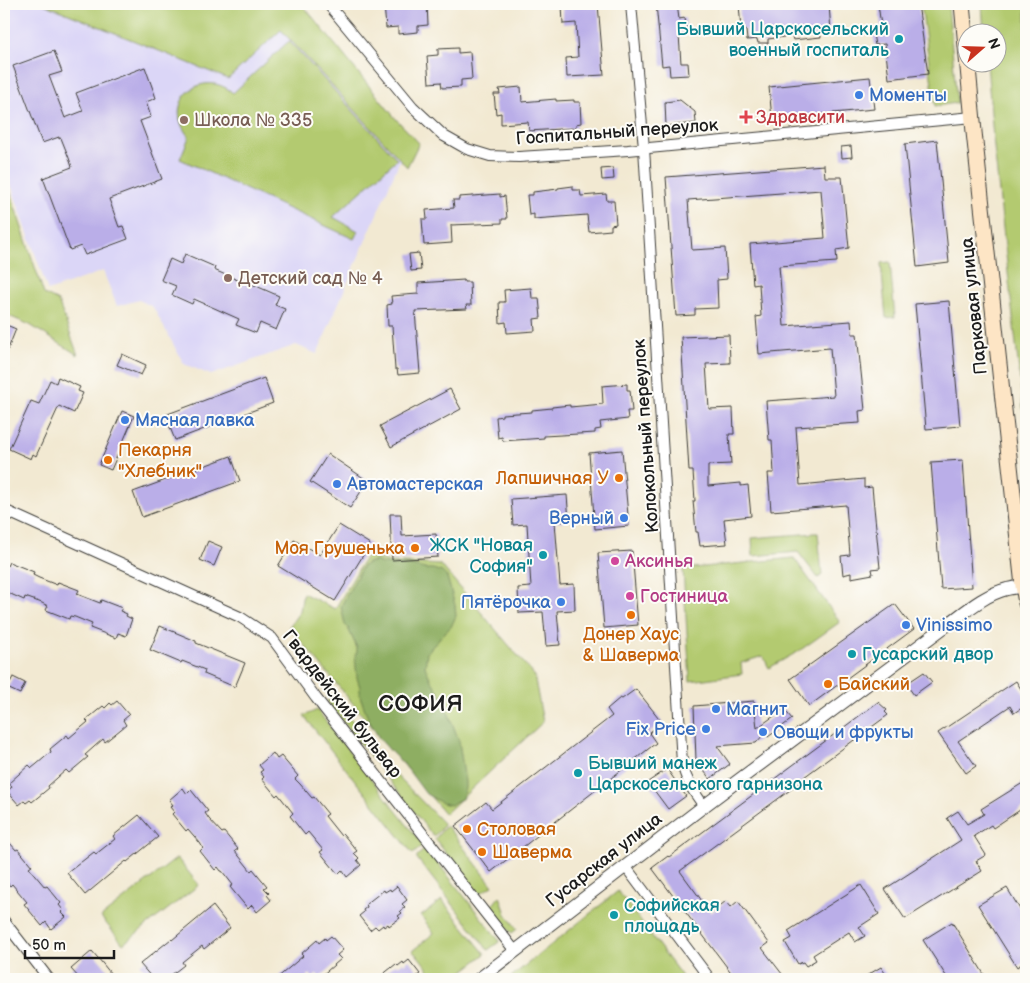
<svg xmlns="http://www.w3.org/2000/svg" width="1030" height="983" viewBox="0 0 1030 983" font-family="'Balsamiq Sans',sans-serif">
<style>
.built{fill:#dbd6f7}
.green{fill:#b3ca6f;stroke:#687346}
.forest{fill:#8eae62;stroke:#55653f}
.building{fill:#baaee8}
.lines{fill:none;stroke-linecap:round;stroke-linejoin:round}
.minor-casing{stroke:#3c3b37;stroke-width:12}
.tertiary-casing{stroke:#3c3b37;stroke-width:14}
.secondary-casing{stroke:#3c3b37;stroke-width:17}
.minor{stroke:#fff;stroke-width:10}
.tertiary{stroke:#fff;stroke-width:12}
.secondary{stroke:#fde5c5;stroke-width:15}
.culture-dot{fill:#0f9aa8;stroke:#fdfcf7;stroke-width:2}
.shop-dot{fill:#3f7fe0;stroke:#fdfcf7;stroke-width:2}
.health-dot{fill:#e0444e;stroke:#fdfcf7;stroke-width:2}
.education-dot{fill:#8d6e63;stroke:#fdfcf7;stroke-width:2}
.food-dot{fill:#e8710a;stroke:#fdfcf7;stroke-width:2}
.hotel-dot{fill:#d1479c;stroke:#fdfcf7;stroke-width:2}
.labels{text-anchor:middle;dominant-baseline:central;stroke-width:4;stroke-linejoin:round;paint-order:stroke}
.culture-label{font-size:18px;fill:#0d838f;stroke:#fdfcf7;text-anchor:start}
.shop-label{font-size:18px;fill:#366cbe;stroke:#fdfcf7;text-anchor:start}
.health-label{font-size:18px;fill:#be3a42;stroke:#fdfcf7;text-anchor:start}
.education-label{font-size:18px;fill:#785e54;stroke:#fdfcf7;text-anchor:start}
.street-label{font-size:18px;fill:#1c1c1c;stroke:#fdfcf7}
.food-label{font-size:18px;fill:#c56008;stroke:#fdfcf7;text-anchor:start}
.hotel-label{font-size:18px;fill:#b23c85;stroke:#fdfcf7;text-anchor:start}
.district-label{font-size:22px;font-weight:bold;letter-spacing:1px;fill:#1c1c1c;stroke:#fdfcf7}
</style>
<rect width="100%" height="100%" fill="#fdfcf7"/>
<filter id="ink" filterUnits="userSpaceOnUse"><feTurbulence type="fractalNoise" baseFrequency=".02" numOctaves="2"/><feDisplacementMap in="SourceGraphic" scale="10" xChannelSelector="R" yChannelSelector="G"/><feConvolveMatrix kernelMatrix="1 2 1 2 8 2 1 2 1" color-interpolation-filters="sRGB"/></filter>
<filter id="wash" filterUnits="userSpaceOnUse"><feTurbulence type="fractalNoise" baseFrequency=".0096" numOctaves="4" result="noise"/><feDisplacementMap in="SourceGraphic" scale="20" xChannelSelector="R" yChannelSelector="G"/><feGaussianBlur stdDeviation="1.12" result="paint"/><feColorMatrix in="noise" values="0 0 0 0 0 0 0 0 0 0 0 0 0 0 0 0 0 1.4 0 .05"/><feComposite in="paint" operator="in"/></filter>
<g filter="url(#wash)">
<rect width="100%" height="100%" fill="#f2e9d2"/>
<path class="built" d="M12,4H44L228,79L281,30L400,160L317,354L296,345L211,375L184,364L153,307L139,300L117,306L103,271L48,291L4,165V22Z"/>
<g class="green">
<path d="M44,4H302L396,119L419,143L407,167L281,30L228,79Z"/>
<path d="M921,4H948L957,103L935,106Z"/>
<path d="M982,4H1026V434L993,138L987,63L998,62V32H984Z"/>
<path d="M289,41L397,159L333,217L358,231L354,239L180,159L189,137C160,102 202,66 233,93Z"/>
<path d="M4,174L44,294L58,301L78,355L30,325L4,314Z"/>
<path d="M890,262L895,317L886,318L881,263Z"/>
<path d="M815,533H818L822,575L818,578L798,552L753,556L752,538Z"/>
<path d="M366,556L391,562L441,565L534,675L543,722L445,814L289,627L300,611L303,593L335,609Z"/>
<path d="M794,558L840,622L799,651L769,668L763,656L741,663L742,674L690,681L683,569Z"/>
<path d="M335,698L377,753L397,776L443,823C444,827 437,834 433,836L327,701Z"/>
<path d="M317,710L423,845L413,854L304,716Z"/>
<path d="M447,826L493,886L478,894L435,839L444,828Z"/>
<path d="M426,848L498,939L499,942L488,950L416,857Z"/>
<path d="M177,858L199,885L123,944L101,917Z"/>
<path d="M618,891L684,979H513L511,977Z"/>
<path d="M500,896L506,914L517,929L512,933L508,930L490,908Z"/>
<path d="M442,900L485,954L453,979H436L418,956L412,951L434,933L421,916Z"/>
</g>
<path class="forest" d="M375,561L383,564L409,565L425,569H433L442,572L447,577L455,605L456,616L451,627L442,635L427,653L425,667L431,680L442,696L459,741L465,782V788L462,799L455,802L451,805L442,803L426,794L403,763L393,754L379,738L369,721L360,696V687L357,678L355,655L357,652V648L348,628L345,625L341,606L362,567L367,563Z"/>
<g id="blocks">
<g class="building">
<path d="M384,4H427L428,25L418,26V32L398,34V27L386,28Z"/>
<path d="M562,4H598L604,75L567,77L566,58L578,57L576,23L563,24Z"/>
<path d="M656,4H677L679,19L685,18L687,35H679L681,63H688L689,75L670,76L669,65L662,66Z"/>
<path d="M739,4H769L770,8L790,6V4H829L831,32L820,33L821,37L793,40L792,36L768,39V43H758L757,39L747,40L746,30H741Z"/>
<path d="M878,4H918L928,74L889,79L885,44L875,45L873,34L882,33Z"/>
<path d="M458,48V53L470,52L472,79L461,80V87L442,88L441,82L429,83L427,56L438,55V49Z"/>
<path d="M54,51L62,72L49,76L65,118L83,111L76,93L145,67L156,98L146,102L151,117L140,121L162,179L109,199L119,227L123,226L128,239L85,255L81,246L70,250L43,178L72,167L69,158L61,138L59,139V137L42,143L13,66Z"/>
<path d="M870,77L874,109L772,119L769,87Z"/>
<path d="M521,87L522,102L556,99V101L574,100V102H580L581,123L576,124V128L529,131L528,122L501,124V113L496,114L494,94H500L499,89Z"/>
<path d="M680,100L695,112L696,123L666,126L665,102Z"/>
<path d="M937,140L949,263L917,267L905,144Z"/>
<path d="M851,146L852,157L842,158L841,147Z"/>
<path d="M824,165L825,177H842L849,248L836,250L837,262L779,266L784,326L851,321L852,334H857L865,410L859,411L860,423L796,427L800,485L864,479V488L872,487L880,568L872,569L873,574L851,578V573L843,575L841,556L850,555L846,505L771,511L768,473H774L772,440H769L766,401L834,396L830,348L759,354L756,317L761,316L759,284L753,285L750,244L825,238L821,190L688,200L692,250L725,248L727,279L717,280L718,308L695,309V315L676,316L666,177Z"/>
<path d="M613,168L614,179L602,180L601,169Z"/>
<path d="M573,186V190H580L581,196L606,194L607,201H614L616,224L611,225V230L589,232L587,215L534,219V214L529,215L527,195H533V192L558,189V188Z"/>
<path d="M500,194V197L505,196L507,219H502V223L451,225L452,243L424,245L422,219H427L426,210L454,208L453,200H459V197Z"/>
<path d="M419,253L421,270L411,271L409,254Z"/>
<path d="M185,254L215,267L214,270L247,284V282L279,296L275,305L285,309L276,330L260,323L256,333L236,325L239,319L194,299L192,304L172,295L176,286L161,280L170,259L181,264Z"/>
<path d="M464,280V282H470L471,305H466L467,309L415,311L420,373L398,375L397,369H395L392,326H388L387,305L392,304L391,296L418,294V283Z"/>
<path d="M531,288L532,298H539L541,318L534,319L535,331L507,333L506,322L500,323L499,302H505L504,290Z"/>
<path d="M949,301L960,426L926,429L915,304Z"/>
<path d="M4,324L16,329L4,359Z"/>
<path d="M729,335L730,363L706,364L709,409L733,408L734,434H729L731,464L708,465V486L741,483V486L748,485L751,516L724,519L727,544L700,546L698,532H696L693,501H695L693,471H689L681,337Z"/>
<path d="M122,354L146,365L141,375L117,365Z"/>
<path d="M58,377L80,387L78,391L83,393L74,413L59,406L36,456L33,454L31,459L9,449L31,401L39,404L50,380L56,383Z"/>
<path d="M264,378L273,403L175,440L165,415Z"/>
<path d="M627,384V390H630L632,411H627L628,419L600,422L601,429L595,430V433L544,436V438L503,441L502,437L498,438L496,417L502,416V414L532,412V410L552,408V407L570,405V407L603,404L602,386Z"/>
<path d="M450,389L461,409L391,447L380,426Z"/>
<path d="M122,411L134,416L111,470L99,465Z"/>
<path d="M622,450L629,526L595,529L589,453Z"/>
<path d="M328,454L368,481L350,508L310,482Z"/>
<path d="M231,456L240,481L142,517L133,492Z"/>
<path d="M963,460L972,587L941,589L931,462Z"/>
<path d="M567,495L569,521L555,522L560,585L574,584L575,610L557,611L560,645L546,646L543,612L519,613L518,588L531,587L527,524L513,525L511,499Z"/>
<path d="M390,514H401L402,536L436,534L438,557L392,560Z"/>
<path d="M339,525L370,544L335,601L278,566L294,540L320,555Z"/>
<path d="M208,541L222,547L214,566L200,560Z"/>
<path d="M632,551L638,625L604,628L598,553Z"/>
<path d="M9,562L34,572L33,575L39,578L57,585L58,582L79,590L77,594L100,603L101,600L122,608L120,611L127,614L126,616L132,619L126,636L118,633L116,638L90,628L92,624L75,617L70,616L69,619L46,610L48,606L42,603L25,597L24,600L4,591V565L7,566Z"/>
<path d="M895,604L914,629L809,706L790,679Z"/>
<path d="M160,626L196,641V643L245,663L235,687L204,674L205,670L182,661L181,663L150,650Z"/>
<path d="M924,672L932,682L914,695L906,684Z"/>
<path d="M13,677L25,683L20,694L7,688Z"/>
<path d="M1016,681L1026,697V718L1020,709L1014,713L1010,706L958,741L976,766L966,773L938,733Z"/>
<path d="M636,689L662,722L649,733L656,743L491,872L455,826L486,802L492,809L612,716L607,709L620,698L622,699Z"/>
<path d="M117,701L129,715L123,720L126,725L105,742L103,739L85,755L88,757L69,773L66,770L48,786L49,788L32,802L30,800L26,803L24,801L19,805L7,791L12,787L9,783L29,765L32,768L37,764L51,752L50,749L67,735L69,738L88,722L86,720L103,706L105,708L110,703L112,705Z"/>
<path d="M754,701L757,728L784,709L792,719L768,737L765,733L756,743L717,746L730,764L710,779L696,760L694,706Z"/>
<path d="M878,702L887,710L885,712L888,715L804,777L805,779L680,871L711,913L726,901L731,907L738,901L769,943L762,948L786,979H736L652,868L668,856L669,857Z"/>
<path d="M273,753L277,759L281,756L298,776L295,779L300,784L312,798L314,797L328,814L325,816L341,836L343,834L357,851L354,853L359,858L357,860L361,865L347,877L342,870L338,874L320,852L323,850L308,832L305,835L290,816L293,813L278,794L276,796L262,779L264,777L260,772L263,770L259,765Z"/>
<path d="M667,769L686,796L668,809L648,782Z"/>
<path d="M1026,781V806L993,828L991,825L974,836L986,855L976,861L982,871L905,919L885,889L961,840L947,818L958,811L967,824L984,814L981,809Z"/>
<path d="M183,788L187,794L191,790L208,811L205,813L209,819L222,833L224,832L238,849L235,851L251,871L253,869L267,886L264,888L269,893L267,895L271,900L257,912L252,905L248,909L230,887L233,885L222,871H221L218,867L215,870L200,851L203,848L200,843L188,829L186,831L172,814L174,812L170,807L173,805L169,800Z"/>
<path d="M139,815L158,837L127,862L126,861L85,895L67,873L94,852L96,854L115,839L113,836Z"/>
<path d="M4,836L16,850L18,849L32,866L29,868L45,887L47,886L61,903L59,905L63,910L61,912L66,917L51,929L46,922L42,926L24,904L27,902L12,884L10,886L4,879Z"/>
<path d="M861,885L879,914L859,927L865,936L855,942L849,932L813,955L816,960L806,966L803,962L798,964L785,942L792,938L788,931Z"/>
<path d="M397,886L407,900L402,904L405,907L400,911L402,913L398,916L400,918L389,926L388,924L384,927L383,925L378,929L375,926L370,930L359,916L364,912L363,910L367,907L366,904L384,890L385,892L390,889L391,891Z"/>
<path d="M1007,888L1026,919V961L1017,967L978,905Z"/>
<path d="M213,906L230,928L204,949L202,946L182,962L184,965L166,979H153L140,964L171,939L172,940Z"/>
<path d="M952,922L987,979H948L923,940Z"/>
<path d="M331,936L343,950L337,955L341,959L320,977L317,974L313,978L310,974L304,979H276L303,956L301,954L317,940L319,943L325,938L326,940Z"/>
<path d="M92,951L103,964L115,979H80L71,969Z"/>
<path d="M409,960L420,974L413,979H377L396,964L398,966L403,962L404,964Z"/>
<path d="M881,967L889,979H861Z"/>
</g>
</g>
</g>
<g filter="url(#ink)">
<use href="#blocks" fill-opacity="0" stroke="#3c3b37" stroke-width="1"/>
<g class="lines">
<defs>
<g id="minor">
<path d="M328,4L413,107L444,136L467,149L490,156L519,157L628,150L973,117"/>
<path d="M631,4L644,148L682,763C686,781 693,791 704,806"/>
<path d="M4,510L240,617L272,638L316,698L515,951"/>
<path d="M625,866L710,979"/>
<path d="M4,921L49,979"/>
</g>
<path id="tertiary" d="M479,979L704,806L943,628C963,614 983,595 1007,589C1012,588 1018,587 1023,586"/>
<path id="secondary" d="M962,4L974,132L1023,586L1026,603"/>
</defs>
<use href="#minor" class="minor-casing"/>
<use href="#tertiary" class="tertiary-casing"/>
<use href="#secondary" class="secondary-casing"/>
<use href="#minor" class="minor"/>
<use href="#tertiary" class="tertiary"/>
<use href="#secondary" class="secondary"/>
</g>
</g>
<g class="culture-dot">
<circle cx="899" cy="39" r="5"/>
<circle cx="543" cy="555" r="5"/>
<circle cx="852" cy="654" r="5"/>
<circle cx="578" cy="773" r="5"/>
<circle cx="614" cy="915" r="5"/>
</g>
<g class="shop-dot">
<circle cx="859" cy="95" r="5"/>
<circle cx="125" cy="420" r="5"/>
<circle cx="337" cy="484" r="5"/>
<circle cx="624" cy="518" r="5"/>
<circle cx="561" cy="602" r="5"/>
<circle cx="906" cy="625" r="5"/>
<circle cx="716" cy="709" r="5"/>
<circle cx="706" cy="729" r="5"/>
<circle cx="763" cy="732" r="5"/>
</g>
<path class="health-dot" d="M743.5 109.5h5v5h5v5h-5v5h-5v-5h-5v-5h5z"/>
<g class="education-dot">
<circle cx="184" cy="120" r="5"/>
<circle cx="228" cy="278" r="5"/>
</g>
<g class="food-dot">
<circle cx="108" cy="460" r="5"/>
<circle cx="619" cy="478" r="5"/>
<circle cx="415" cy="548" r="5"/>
<circle cx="631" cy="615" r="5"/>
<circle cx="828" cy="684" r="5"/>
<circle cx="467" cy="829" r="5"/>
<circle cx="482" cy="852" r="5"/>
</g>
<g class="hotel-dot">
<circle cx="615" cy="561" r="5"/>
<circle cx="630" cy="596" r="5"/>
</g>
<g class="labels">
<g class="culture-label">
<text x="889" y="29" text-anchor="end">Бывший Царскосельский<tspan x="889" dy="21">военный госпиталь</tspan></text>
<text x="533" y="545" text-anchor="end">ЖСК "Новая<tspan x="533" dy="21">София"</tspan></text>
<text x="862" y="654">Гусарский двор</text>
<text x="588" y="763">Бывший манеж<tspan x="588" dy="21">Царскосельского гарнизона</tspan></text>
<text x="624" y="905">Софийская<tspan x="624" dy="21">площадь</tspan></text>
</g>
<g class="shop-label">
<text x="869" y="95">Моменты</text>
<text x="135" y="420">Мясная лавка</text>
<text x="347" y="484">Автомастерская</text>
<text x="614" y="518" text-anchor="end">Верный</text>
<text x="551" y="602" text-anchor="end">Пятёрочка</text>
<text x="916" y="625">Vinissimo</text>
<text x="726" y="709">Магнит</text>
<text x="696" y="729" text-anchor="end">Fix Price</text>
<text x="773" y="732">Овощи и фрукты</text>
</g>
<g class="health-label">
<text x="756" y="117">Здравсити</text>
</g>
<g class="education-label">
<text x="194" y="120">Школа № 335</text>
<text x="238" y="278">Детский сад № 4</text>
</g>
<g class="street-label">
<text transform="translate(617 132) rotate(-4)">Госпитальный переулок</text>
<text transform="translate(974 306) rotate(-96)">Парковая улица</text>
<text transform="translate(646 436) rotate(-94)">Колокольный переулок</text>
<text transform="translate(342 704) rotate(52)">Гвардейский бульвар</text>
<text transform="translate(604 860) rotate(-38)">Гусарская улица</text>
</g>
<g class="food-label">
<text x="118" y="450">Пекарня<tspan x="118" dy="21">"Хлебник"</tspan></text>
<text x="609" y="478" text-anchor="end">Лапшичная У</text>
<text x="405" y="548" text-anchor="end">Моя Грушенька</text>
<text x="631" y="634" text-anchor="middle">Донер Хаус<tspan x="631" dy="21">&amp; Шаверма</tspan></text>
<text x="838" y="684">Байский</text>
<text x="477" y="829">Столовая</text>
<text x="492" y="852">Шаверма</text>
</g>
<g class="hotel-label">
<text x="625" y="561">Аксинья</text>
<text x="640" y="596">Гостиница</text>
</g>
<g class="district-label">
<text x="421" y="704">СОФИЯ</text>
</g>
</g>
<rect width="1030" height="983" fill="none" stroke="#fdfcf7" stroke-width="20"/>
<g transform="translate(982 48) rotate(70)"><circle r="24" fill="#fdfcf7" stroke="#a3a29f"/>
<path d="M0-4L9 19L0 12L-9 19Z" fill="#c8321e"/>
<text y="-8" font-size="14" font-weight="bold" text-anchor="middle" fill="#1c1c1c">N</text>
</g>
<path d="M25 950v8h89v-8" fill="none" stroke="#1c1c1c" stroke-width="2.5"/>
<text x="32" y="950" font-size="15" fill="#1c1c1c" stroke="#fdfcf7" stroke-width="4" paint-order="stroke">50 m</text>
</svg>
